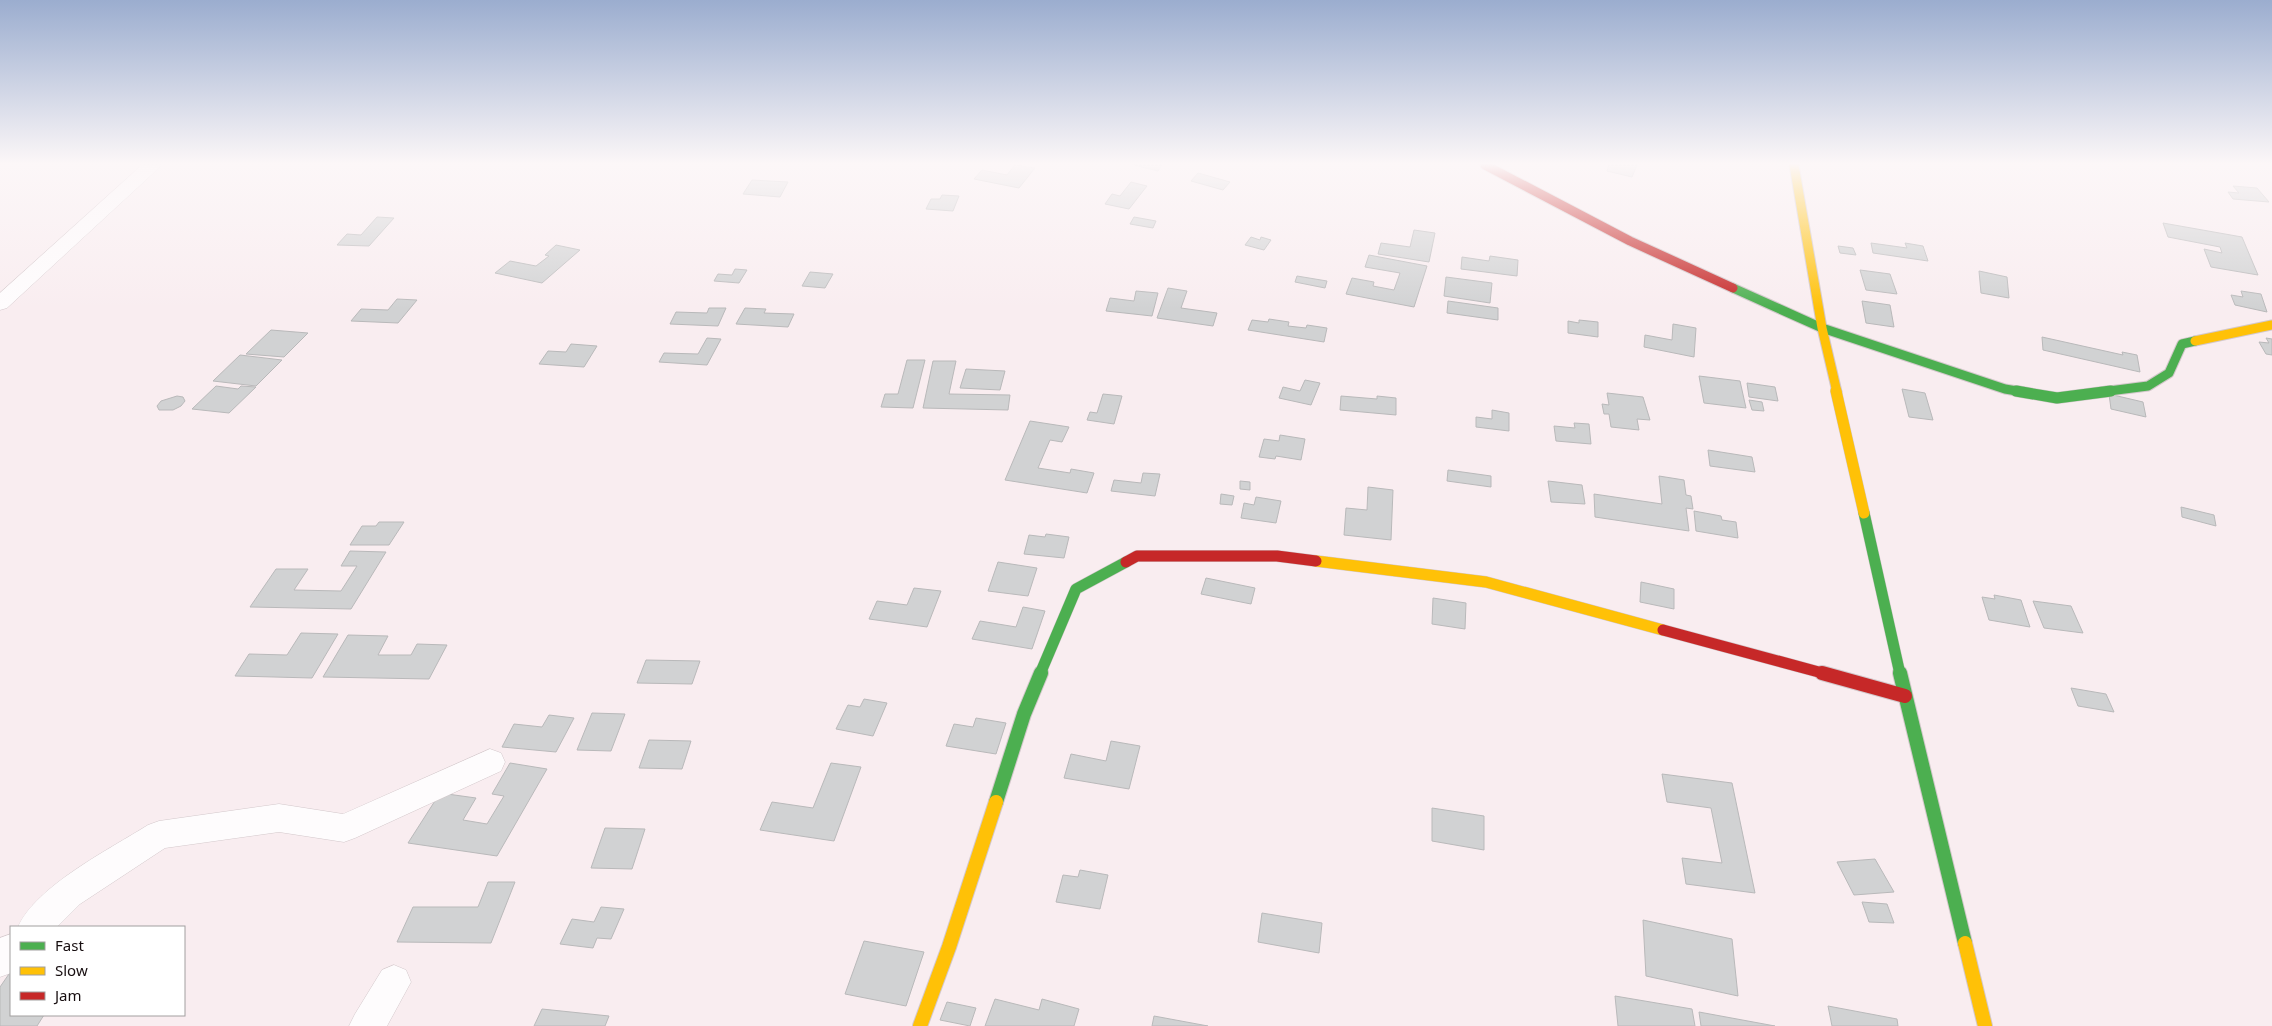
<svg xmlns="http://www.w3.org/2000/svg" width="2272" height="1026" viewBox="0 0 2272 1026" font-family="'Noto Sans',sans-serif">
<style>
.building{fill:#d1d2d3;stroke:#b9b9ba}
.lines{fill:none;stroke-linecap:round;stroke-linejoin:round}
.street-casing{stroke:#d3c8cb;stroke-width:1}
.fast-far2-casing{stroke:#d3c8cb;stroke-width:11}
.fast-far1-casing{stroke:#d3c8cb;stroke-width:12}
.fast-casing{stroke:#d3c8cb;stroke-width:16}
.slow-far2-casing{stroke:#d3c8cb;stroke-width:11}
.slow-far1-casing{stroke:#d3c8cb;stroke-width:12}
.slow-casing{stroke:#d3c8cb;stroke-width:16}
.jam-far2-casing{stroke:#d3c8cb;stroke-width:11}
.jam-far1-casing{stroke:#d3c8cb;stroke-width:12}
.jam-casing{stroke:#d3c8cb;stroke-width:16}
.street{fill:#fefcfd;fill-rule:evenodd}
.fast-far2{stroke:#4caf50;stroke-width:9}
.fast-far1{stroke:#4caf50;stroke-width:11}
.fast{stroke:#4caf50;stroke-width:14}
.slow-far2{stroke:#ffc107;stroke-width:9}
.slow-far1{stroke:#ffc107;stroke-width:11}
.slow{stroke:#ffc107;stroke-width:14}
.jam-far2{stroke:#c62828;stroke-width:9}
.jam-far1{stroke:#c62828;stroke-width:11}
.jam{stroke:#c62828;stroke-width:14}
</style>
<rect width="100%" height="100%" fill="#f9edf0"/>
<g class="building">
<path d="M1015,165L1035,168L1019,188L974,179L982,170L1007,175Z"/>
<path d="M1134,165H1162L1158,171Z"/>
<path d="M1609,165H1637L1632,177L1607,171Z"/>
<path d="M1198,173L1230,182L1223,190L1191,181Z"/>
<path d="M752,180L788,182L780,197L743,194Z"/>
<path d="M1131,182L1147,186L1129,209L1105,204L1112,194L1120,196Z"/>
<path d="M2233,186L2257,188L2269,202L2233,199L2228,192L2239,193Z"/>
<path d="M942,195L959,196L953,211L926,209L931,199H940Z"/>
<path d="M377,217L394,218L369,246L337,245L347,234L361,235Z"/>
<path d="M1134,217L1156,221L1153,228L1130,224Z"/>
<path d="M2163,223L2242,237L2258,275L2211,267L2204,249L2222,253L2220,247L2168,237Z"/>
<path d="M1414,230L1435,233L1429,262L1378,254L1381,243L1410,247Z"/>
<path d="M1251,237L1260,240L1261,237L1271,240L1264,250L1245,245Z"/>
<path d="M1871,243L1907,248L1905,243L1923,246L1928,261L1873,253Z"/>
<path d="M556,245L580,250L542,283L495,273L510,261L536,266L549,256L545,255Z"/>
<path d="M1838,246L1853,248L1856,255L1840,253Z"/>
<path d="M1369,255L1427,266L1414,307L1346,294L1352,278L1374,282L1373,286L1394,290L1400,273L1365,267Z"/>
<path d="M1490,256L1518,260L1517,276L1461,269L1462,257L1489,261Z"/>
<path d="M735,269L747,270L739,283L714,281L718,274L732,275Z"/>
<path d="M1860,270L1890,274L1897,294L1866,290Z"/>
<path d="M1979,271L2007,277L2009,298L1981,293Z"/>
<path d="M810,272L833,274L825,288L802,286Z"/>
<path d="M1297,276L1327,281L1325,288L1295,282Z"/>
<path d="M1446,277L1492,283L1490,303L1444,296Z"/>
<path d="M1168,288L1187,291L1181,308L1217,313L1213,326L1157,318Z"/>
<path d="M1136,291L1158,293L1152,316L1106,311L1110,298L1134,301Z"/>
<path d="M2241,291L2261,294L2267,312L2235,305L2231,295L2243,297Z"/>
<path d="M397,299L417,300L398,323L351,321L361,309L388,310Z"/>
<path d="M1448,301L1498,308V320L1447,313Z"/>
<path d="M1862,301L1890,305L1894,327L1866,323Z"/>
<path d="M709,308H726L718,326L670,324L676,312L707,313Z"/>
<path d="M745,308L766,309L764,313L794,314L788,327L736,324Z"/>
<path d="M1269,319L1289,322L1288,326L1306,328L1307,325L1327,328L1324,342L1248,330L1252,320L1268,322Z"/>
<path d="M1579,320L1598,322V337L1568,333V321L1579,323Z"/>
<path d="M1673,324L1696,328L1694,357L1644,347L1645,335L1672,340Z"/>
<path d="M271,330L308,333L284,357L246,354Z"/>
<path d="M2042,337L2123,355L2122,352L2137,355L2140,372L2043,350Z"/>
<path d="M707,338L721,339L707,365L659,362L664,353L698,354Z"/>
<path d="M2266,338L2272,339V355L2266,354L2259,342L2269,343Z"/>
<path d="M571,344L597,346L584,367L539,364L548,351L566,352Z"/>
<path d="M240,355L282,360L256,386L213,381Z"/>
<path d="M907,360H925L913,408L881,407L885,394H898Z"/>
<path d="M933,361H956L949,394L1010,395L1008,410L923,408Z"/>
<path d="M966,369L1005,371L1000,390L960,388Z"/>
<path d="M1699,376L1740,381L1746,408L1704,403Z"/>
<path d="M1305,380L1320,383L1311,405L1279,398L1283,387L1300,391Z"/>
<path d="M1747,383L1775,387L1778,401L1749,397Z"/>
<path d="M216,386L238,389L241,386L256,387L229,413L192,409Z"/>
<path d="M1902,389L1925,393L1933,420L1909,417Z"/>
<path d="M1607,393L1643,397L1650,420L1637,419L1639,430L1611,427L1609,414H1604L1602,404L1609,405Z"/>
<path d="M1103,394L1122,396L1114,424L1087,420L1090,412L1097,413Z"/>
<path d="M2109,394L2143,402L2146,417L2111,409Z"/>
<path d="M177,396L183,397L185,401L181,406L173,410H159L157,406L161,401Z"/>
<path d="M1341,396L1377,399V396L1396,398V415L1340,410Z"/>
<path d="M1749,400L1762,402L1764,411L1752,410Z"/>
<path d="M1492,410L1509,413V431L1476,427V417L1492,419Z"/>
<path d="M1030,421L1069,427L1062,442L1050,440L1038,468L1070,473L1071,469L1094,473L1087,493L1005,480Z"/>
<path d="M1574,423L1589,424L1591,444L1556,441L1554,426L1575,428Z"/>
<path d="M1280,435L1305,439L1301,460L1276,456L1275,459L1259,457L1264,439L1279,441Z"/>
<path d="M1708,450L1752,457L1755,472L1710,466Z"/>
<path d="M1448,470L1491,476V487L1447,481Z"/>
<path d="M1143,473L1160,474L1155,496L1111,491L1114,480L1141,483Z"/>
<path d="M1659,476L1684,480L1686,495L1691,496L1693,509L1686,508L1689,531L1595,517L1594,494L1662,504Z"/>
<path d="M1240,481L1250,482V490L1240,489Z"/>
<path d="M1548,481L1582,485L1585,504L1551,502Z"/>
<path d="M1368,487L1393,490L1391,540L1344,535L1346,508L1367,510Z"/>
<path d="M1221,494L1234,496L1232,505L1220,504Z"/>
<path d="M1256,497L1281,501L1276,523L1241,518L1244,503L1254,505Z"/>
<path d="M2181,507L2214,515L2216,526L2182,517Z"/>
<path d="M1694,511L1721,516L1722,520L1736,522L1738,538L1696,531Z"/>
<path d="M379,522H404L389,545H350L362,526H376Z"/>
<path d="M1046,534L1069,537L1064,558L1024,554L1029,535L1045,537Z"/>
<path d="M350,551L386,552L351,609L250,607L276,569H308L294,590L341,591L357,566H341Z"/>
<path d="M998,562L1037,568L1028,596L988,591Z"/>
<path d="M1206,578L1255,588L1251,604L1201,594Z"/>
<path d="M1641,582L1674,589V609L1640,602Z"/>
<path d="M914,588L941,591L927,627L869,619L877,601L907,605Z"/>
<path d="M1994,595L2021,600L2030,627L1989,620L1982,597L1995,599Z"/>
<path d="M1433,598L1466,603L1465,629L1432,624Z"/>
<path d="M2033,601L2071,606L2083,633L2044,628Z"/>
<path d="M1023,607L1045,611L1032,649L972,639L980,621L1016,627Z"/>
<path d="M301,633L338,634L312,678L235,676L249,654L287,655Z"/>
<path d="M348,635L388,636L378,655H411L417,644L447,645L429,679L323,677Z"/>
<path d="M646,660L700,661L692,684L637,683Z"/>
<path d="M2071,688L2106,694L2114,712L2078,706Z"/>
<path d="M864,699L887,703L873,736L836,729L848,705L860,707Z"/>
<path d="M592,713L625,714L611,751L577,750Z"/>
<path d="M549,715L574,718L556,752L502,747L514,724L542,727Z"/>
<path d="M976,718L1006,723L996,754L946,746L954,724L973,727Z"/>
<path d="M649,740L691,741L682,769L639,768Z"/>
<path d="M1111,741L1140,746L1129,789L1064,778L1071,754L1106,761Z"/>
<path d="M510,763L547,769L497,856L408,843L440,793L476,798L463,820L487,824L504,796L492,794Z"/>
<path d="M831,763L861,767L834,841L760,830L772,802L813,808Z"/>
<path d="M1662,774L1732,783L1755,893L1686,884L1682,858L1722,863L1711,808L1667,802Z"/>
<path d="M1432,808L1484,816V850L1432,841Z"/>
<path d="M605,828L645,829L632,869L591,868Z"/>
<path d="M1875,859L1894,892L1854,895L1837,862Z"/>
<path d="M1080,870L1108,875L1100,909L1056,902L1063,875L1078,877Z"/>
<path d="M488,882H515L491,943L397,942L413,907H478Z"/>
<path d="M1862,902L1887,904L1894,923L1869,922Z"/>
<path d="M601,907L624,909L611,939L597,938L593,948L560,944L572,919L594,922Z"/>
<path d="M1262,913L1322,923L1319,953L1258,942Z"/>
<path d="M1643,920L1732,939L1738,996L1646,976Z"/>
<path d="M864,941L924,952L906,1006L845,994Z"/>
<path d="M11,971V1015H44L37,1026H0V987Z"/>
<path d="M1615,996L1692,1009L1695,1026H1618Z"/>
<path d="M995,999L1039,1010L1042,999L1079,1009L1074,1026H985Z"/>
<path d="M947,1002L976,1008L970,1026L940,1020Z"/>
<path d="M1828,1006L1897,1019L1898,1026H1832Z"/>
<path d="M542,1009L609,1016L605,1026H534Z"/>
<path d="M1699,1012L1775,1026H1701Z"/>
<path d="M1154,1016L1208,1026H1152Z"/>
</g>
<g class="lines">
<defs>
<g id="street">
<path d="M142,165H162L7,308L0,310V293Z"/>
<path d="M490,749L501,753L505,762L501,771L355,838L344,842L279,832L165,848L80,904L57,927H18C36,886 110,849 148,825L159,821L279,804L343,814Z"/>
<path d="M11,934V973L0,977V938Z"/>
<path d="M394,965L406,970L411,982L387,1026H349L355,1014L382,970Z"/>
</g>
<g id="fast-far2">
<path d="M1733,288L1822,328L2005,389L2023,392"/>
<path d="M2101,392L2148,386L2169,373L2182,344L2195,341"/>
</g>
<g id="fast-far1">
<path d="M2016,391L2057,398L2111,391"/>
<path d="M1864,513L1900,674"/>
<path d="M1040,674L1076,589L1126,562"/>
</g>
<g id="fast">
<path d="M1900,673L1965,943"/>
<path d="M996,802L1024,714L1041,673"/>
</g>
<g id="slow-far2">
<path d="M1794,165L1822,328L1837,392"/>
<path d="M2195,341L2272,325"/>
</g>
<g id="slow-far1">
<path d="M1836,391L1864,513"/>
<path d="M1316,561L1486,582L1663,630"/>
</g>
<g id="slow">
<path d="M1965,943L1985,1026"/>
<path d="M920,1026L949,947L996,802"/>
</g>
<path id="jam-far2" d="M1485,165L1630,241L1733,288"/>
<g id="jam-far1">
<path d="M1126,562L1137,556H1277L1316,561"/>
<path d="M1663,630L1826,674"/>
</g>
<path id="jam" d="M1822,673L1905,696"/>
</defs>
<use href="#street" class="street-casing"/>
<use href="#fast-far2" class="fast-far2-casing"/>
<use href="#fast-far1" class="fast-far1-casing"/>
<use href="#fast" class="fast-casing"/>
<use href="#slow-far2" class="slow-far2-casing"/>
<use href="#slow-far1" class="slow-far1-casing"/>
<use href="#slow" class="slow-casing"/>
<use href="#jam-far2" class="jam-far2-casing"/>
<use href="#jam-far1" class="jam-far1-casing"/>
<use href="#jam" class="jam-casing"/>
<use href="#street" class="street"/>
<use href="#fast-far2" class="fast-far2"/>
<use href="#fast-far1" class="fast-far1"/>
<use href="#fast" class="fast"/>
<use href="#slow-far2" class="slow-far2"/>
<use href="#slow-far1" class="slow-far1"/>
<use href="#slow" class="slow"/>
<use href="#jam-far2" class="jam-far2"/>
<use href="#jam-far1" class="jam-far1"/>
<use href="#jam" class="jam"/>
</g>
<linearGradient id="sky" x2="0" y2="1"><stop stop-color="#9badcf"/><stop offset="0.53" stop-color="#fcf7f8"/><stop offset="1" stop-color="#fcf7f8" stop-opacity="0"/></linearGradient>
<rect width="2272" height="309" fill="url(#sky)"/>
<rect x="10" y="926" width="175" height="90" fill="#ffffff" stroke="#a29f9f"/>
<rect x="20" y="942" width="25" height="8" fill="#4caf50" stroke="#a29f9f"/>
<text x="55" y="951" font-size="15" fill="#170e10">Fast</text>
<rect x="20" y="967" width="25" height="8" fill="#ffc107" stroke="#a29f9f"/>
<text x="55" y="976" font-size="15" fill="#170e10">Slow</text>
<rect x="20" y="992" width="25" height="8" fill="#c62828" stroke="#a29f9f"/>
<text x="55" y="1001" font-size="15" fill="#170e10">Jam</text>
</svg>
